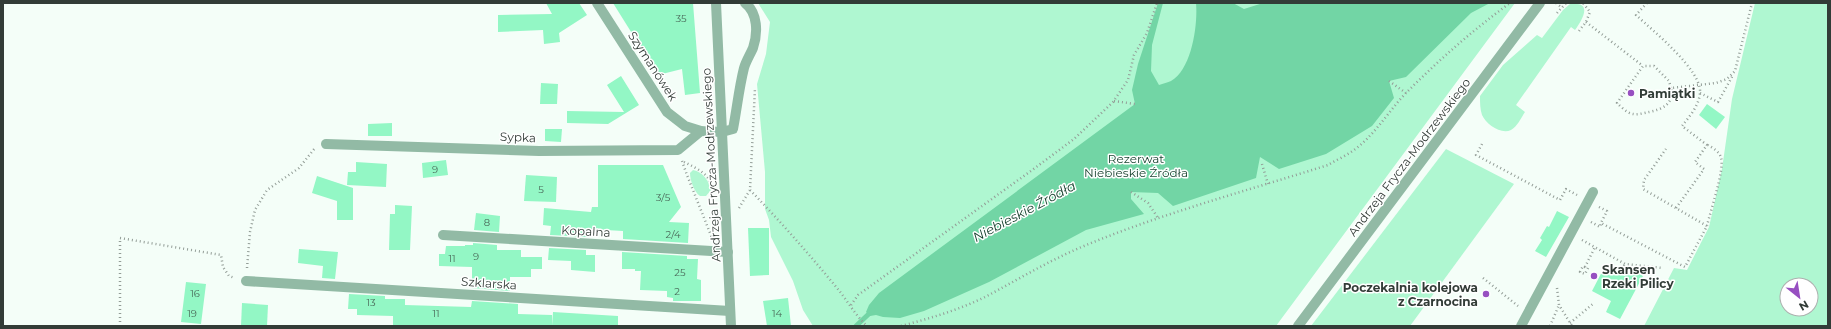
<svg xmlns="http://www.w3.org/2000/svg" width="1831" height="329" viewBox="0 0 1831 329" font-family="Montserrat,sans-serif">
<style>
.green{fill:#aff7d1;fill-rule:evenodd}
.water{fill:#72d5a5}
.lines{fill:none;stroke-linecap:round;stroke-linejoin:round}
.stream{stroke:#72d5a5;stroke-width:5}
.building{fill:#93f7c5}
.path{stroke:#939d97;stroke-width:2.5;stroke-dasharray:1 3;stroke-linecap:butt}
.minor{stroke:#92baa5;stroke-width:10}
.poi-dot{fill:#974fc1;stroke:#fff;stroke-width:1.5}
.labels{text-anchor:middle;dominant-baseline:central;stroke-width:3;stroke-linejoin:round;paint-order:stroke}
.number-label{font-size:10px;fill:#4a6b5a}
.street-label{font-size:12px;fill:#323c37;stroke:#fff}
.poi-label{font-size:12px;font-weight:bold;fill:#323c37;stroke:#fff;text-anchor:start}
.park-label{font-size:12px;fill:#1a4431;stroke:#fff}
.water-label{font-size:13px;font-style:italic;fill:#103c28;stroke:#fff}
</style>
<rect width="100%" height="100%" fill="#f4fef8"/>
<g class="green">
<path d="M758,3H1515L1276,326H813L803,310L793,281L771,237L769,220L765,209V172L757,84L766,54L770,22Z"/>
<path d="M1755,3H1828V326H1644L1674,268L1687,270L1709,227L1722,169L1732,99ZM1787,285H1811V309H1787Z"/>
<path d="M1570,4C1594,1 1582,20 1575,30L1571,27L1516,105L1525,112C1521,118 1517,127 1511,130C1501,135 1486,124 1482,115C1480,109 1480,103 1480,96L1503,65L1537,35L1542,38L1563,10Z"/>
<path d="M1446,149L1514,184L1410,326H1311Z"/>
<path d="M693,170C703,172 709,181 711,190L706,196H700C694,192 690,180 690,173Z"/>
</g>
<path class="water" d="M1158,3H1163L1152,45L1151,71L1159,85C1163,84 1168,82 1171,81C1192,69 1198,24 1196,3H1233L1244,9L1263,3H1490L1471,13L1406,77L1389,81L1394,98L1372,126L1326,154L1279,169L1260,157L1256,178L1173,206L1158,193L1131,192V199L1144,214L1086,230L989,282L924,311L900,318L883,317L876,315L870,316L866,312L869,305L879,293L1135,104L1132,90L1138,64Z"/>
<g class="lines">
<path class="stream" d="M856,326L873,310"/>
</g>
<g class="building">
<path d="M546,3H579L587,15L559,33L560,42L544,44L543,30L498,32V15L552,14Z"/>
<path d="M613,3H693L700,93L685,95L682,69L658,75Z"/>
<path d="M621,76L639,105L608,124L567,123V111L624,112L607,85Z"/>
<path d="M541,83L558,84L557,104H540Z"/>
<path d="M1707,104L1725,117L1716,129L1699,115Z"/>
<path d="M392,123V136H368V124Z"/>
<path d="M545,129H562L561,142L545,141Z"/>
<path d="M446,160L448,175L423,178L422,163Z"/>
<path d="M356,162L387,164L386,187L347,185L348,172H356Z"/>
<path d="M598,165H663L681,207L669,222L689,223L688,243L623,239V231L588,229L587,237L550,235L551,226L543,225L544,208L591,212L592,207H598Z"/>
<path d="M526,175L557,177L556,202L524,201Z"/>
<path d="M317,176L353,188V220H337V201L312,193Z"/>
<path d="M395,205L412,206L410,250H389L390,214H395Z"/>
<path d="M1557,211L1569,217L1546,257L1535,251L1542,240L1540,238L1547,226L1549,227Z"/>
<path d="M476,213L500,216L499,232L474,230Z"/>
<path d="M748,228H769V275L750,276Z"/>
<path d="M473,243L497,245V250H521V257H542V269H531V277H510V291L472,288V267L439,266V254H445L446,246H465V245H473Z"/>
<path d="M549,248L586,250V255H595V272L571,270V261L548,260Z"/>
<path d="M299,249L338,252L335,279L322,278L323,266L298,263Z"/>
<path d="M622,252L687,256V259H698L697,279L701,280V301H673V298L667,297V291L640,290L641,271H635V269H622Z"/>
<path d="M1605,266L1625,276L1629,268L1643,276L1620,319L1606,312L1611,301L1592,291Z"/>
<path d="M186,282L206,284L201,324L181,322Z"/>
<path d="M349,294L385,296V299H405V305L471,307L472,301L518,304V314L552,315V326H393V316L357,315V309H348Z"/>
<path d="M788,298L791,326H767L763,301Z"/>
<path d="M242,303L268,305L267,326H241Z"/>
<path d="M553,312L618,316V326H552Z"/>
</g>
<g class="lines">
<g class="path">
<path d="M1556,3L1561,7"/>
<path d="M1647,3L1636,15C1653,31 1702,70 1700,93C1699,106 1689,117 1682,126L1707,145L1695,162L1704,169L1676,208"/>
<path d="M1557,13L1566,3"/>
<path d="M1586,22L1643,66"/>
<path d="M1579,31L1586,22L1590,12L1583,3"/>
<path d="M1389,81L1406,93"/>
<path d="M1671,88L1669,81L1654,66H1643L1617,103C1621,107 1627,113 1633,114C1638,115 1644,113 1649,112C1663,109 1674,104 1671,88L1716,83L1727,79L1735,71L1752,3"/>
<path d="M1700,93L1718,102L1733,75"/>
<path d="M1114,101L1135,104"/>
<path d="M1482,144L1476,155L1560,200L1566,189L1577,195"/>
<path d="M682,161L687,175L712,238"/>
<path d="M684,162C694,167 706,172 711,183"/>
<path d="M1262,164L1268,184"/>
<path d="M750,190C780,221 809,254 837,288C847,300 855,315 867,326"/>
<path d="M1131,192L1148,203L1158,218"/>
<path d="M1599,207L1607,211L1601,223"/>
<path d="M739,208L750,190L755,88"/>
<path d="M1591,222L1600,227L1601,223L1685,267L1707,226L1643,189L1644,180L1666,149"/>
<path d="M1707,226C1710,212 1725,169 1721,158C1720,152 1713,148 1708,145"/>
<path d="M1582,240L1625,264L1663,268"/>
<path d="M1585,267L1583,266L1580,272L1585,274L1588,268L1585,267L1595,247"/>
<path d="M247,268L250,232L255,210L267,190L299,168L315,148"/>
<path d="M1620,273L1625,264"/>
<path d="M1483,278L1518,306"/>
<path d="M1557,288L1559,305L1572,326"/>
<path d="M851,305L858,295L1035,168L1074,139L1113,102L1128,80L1134,55L1147,33L1157,3"/>
<path d="M1570,323L1594,303"/>
<path d="M120,326V238L221,255L223,267L229,276L235,278"/>
<path d="M901,326C931,318 959,310 987,296C1019,279 1050,260 1084,246C1163,213 1246,191 1328,165C1336,160 1346,156 1354,150C1376,134 1389,110 1408,91C1440,59 1473,30 1510,3"/>
<path d="M1550,326L1559,305"/>
</g>
<g class="minor">
<path d="M597,3L667,112L685,126L701,131L722,132L733,129C737,108 739,88 744,68C746,61 750,55 753,48C758,33 758,13 745,3"/>
<path d="M716,3L731,326"/>
<path d="M326,144L539,151L678,150L701,131"/>
<path d="M443,235L728,252"/>
<path d="M246,281L730,311"/>
<path d="M1298,326L1540,3"/>
<path d="M1521,326L1593,192"/>
</g>
</g>
<g class="poi-dot">
<circle cx="1631" cy="93" r="4"/>
<circle cx="1594" cy="276" r="4"/>
<circle cx="1486" cy="294" r="4"/>
</g>
<g class="labels">
<g class="number-label">
<text x="681" y="18">35</text>
<text x="435" y="169">9</text>
<text x="541" y="189">5</text>
<text x="663" y="197">3/5</text>
<text x="487" y="222">8</text>
<text x="673" y="234">2/4</text>
<text x="476" y="256">9</text>
<text x="452" y="258">11</text>
<text x="680" y="272">25</text>
<text x="677" y="291">2</text>
<text x="195" y="293">16</text>
<text x="371" y="302">13</text>
<text x="192" y="313">19</text>
<text x="436" y="313">11</text>
<text x="777" y="313">14</text>
</g>
<g class="street-label">
<text transform="translate(653 66) rotate(57)">Szymanówek</text>
<text transform="translate(518 137) rotate(2)">Sypka</text>
<text transform="translate(1409 157) rotate(-53)">Andrzeja Frycza-Modrzewskiego</text>
<text transform="translate(711 165) rotate(-93)">Andrzeja Frycza-Modrzewskiego</text>
<text transform="translate(586 231) rotate(3)">Kopalna</text>
<text transform="translate(489 283) rotate(4)">Szklarska</text>
</g>
<g class="poi-label">
<text x="1639" y="93">Pamiątki</text>
<text x="1602" y="269">Skansen<tspan x="1602" dy="14">Rzeki Pilicy</tspan></text>
<text x="1478" y="287" text-anchor="end">Poczekalnia kolejowa<tspan x="1478" dy="14">z Czarnocina</tspan></text>
</g>
<g class="park-label">
<text x="1136" y="158">Rezerwat<tspan x="1136" dy="14">Niebieskie Źródła</tspan></text>
</g>
<g class="water-label">
<text transform="translate(1024 211) rotate(-28)">Niebieskie Źródła</text>
</g>
</g>
<rect width="1831" height="329" fill="none" stroke="#323c37" stroke-width="8"/>
<g transform="translate(1799 297) rotate(150)"><circle r="19" fill="#ffffff" stroke="#adb1af"/>
<path d="M0-3L7 15L0 10L-7 15Z" fill="#974fc1"/>
<text y="-6" font-size="11" font-weight="bold" text-anchor="middle" fill="#323c37">N</text>
</g>
</svg>
